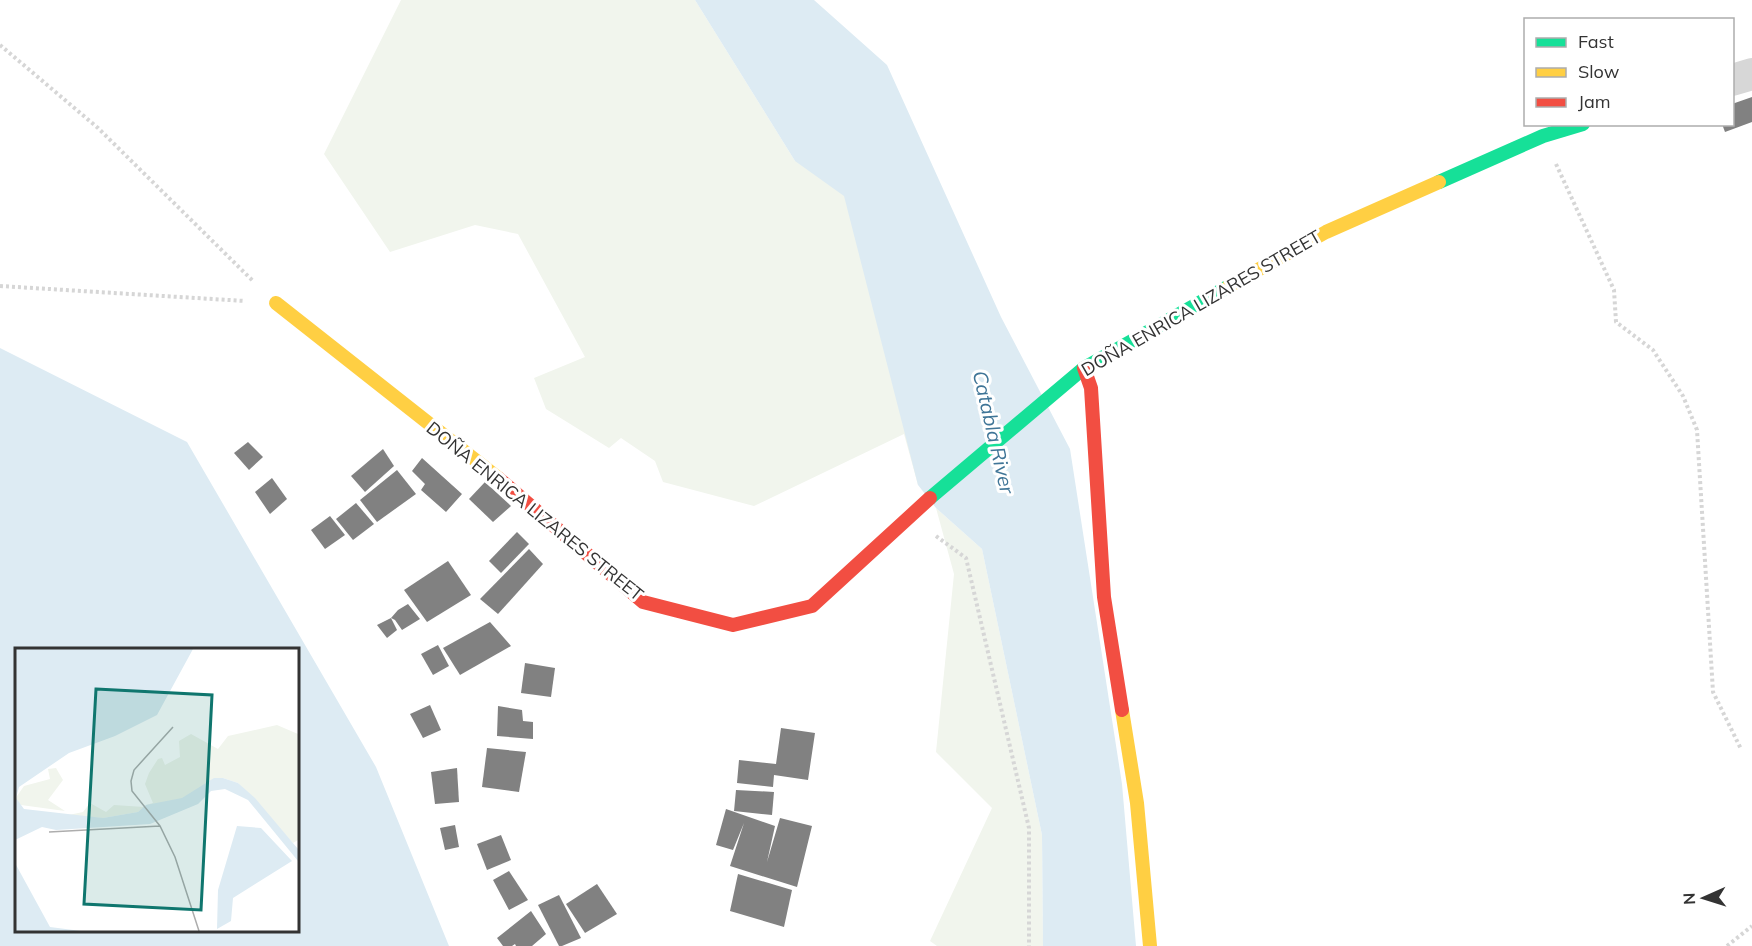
<svg xmlns="http://www.w3.org/2000/svg" width="1752" height="946" viewBox="0 0 1752 946" font-family="Mulish,sans-serif">
<style>
.green{fill:#f1f5ed}
.water{fill:#ddebf3;fill-rule:evenodd}
.building{fill:#818181}
.lines{fill:none;stroke-linecap:round;stroke-linejoin:round}
.path{stroke:#d6d6d6;stroke-width:4;stroke-dasharray:3 3;stroke-linecap:butt}
.street{stroke:#d7d7d7;stroke-width:32}
.fast{stroke:#16e098;stroke-width:14}
.slow{stroke:#ffcf43;stroke-width:14}
.jam{stroke:#f24e42;stroke-width:14}
.labels{text-anchor:middle;dominant-baseline:central;stroke-width:6;stroke-linejoin:round;paint-order:stroke}
.street-label{font-size:18px;fill:#333;stroke:#fff}
.water-label{font-size:20px;font-style:italic;fill:#3f7597;stroke:#fff}
.inset-road{fill:none;stroke:#adadad;stroke-width:1.5}
.view{fill:#0f766e;fill-opacity:0.15;stroke:#0f766e;stroke-width:3}
.inset-edge{fill:none;stroke:#333;stroke-width:3}
</style>
<rect width="100%" height="100%" fill="#fff"/>
<g class="green">
<path d="M401,0H695L795,161L863,149L966,434L918,485L904,434L754,506L663,482L655,461L621,438L609,448L546,409L534,378L585,357L518,234L475,225L390,252L324,154Z"/>
<path d="M936,508L982,549L1042,835L1043,946H937L930,941L992,808L936,752L954,574Z"/>
</g>
<g class="water">
<path d="M695,0H814L887,65L1001,317L1070,449L1122,784L1136,946H1043L1042,835L982,549L936,508L918,485L844,196L795,161Z"/>
<path d="M0,348L187,442L376,767L449,946H0ZM16,649H297V930H16Z"/>
</g>
<g class="building">
<path d="M1752,97V122L1725,132L1722,124H1732V104Z"/>
<path d="M248,442L263,457L249,470L234,453Z"/>
<path d="M383,449L394,466L365,492L351,476Z"/>
<path d="M422,458L462,494L446,512L421,490L425,484L412,471Z"/>
<path d="M397,470L416,494L377,522L360,500Z"/>
<path d="M272,478L287,499L270,514L255,492Z"/>
<path d="M485,482L511,506L493,522L469,499Z"/>
<path d="M356,503L374,524L353,540L336,519Z"/>
<path d="M330,516L345,535L325,549L311,530Z"/>
<path d="M517,532L529,544L501,573L489,561Z"/>
<path d="M529,549L543,564L498,614L480,599Z"/>
<path d="M448,561L471,595L427,622L404,590Z"/>
<path d="M408,604L420,619L402,630L395,620L391,618L398,610Z"/>
<path d="M391,618L397,630L387,638L377,625Z"/>
<path d="M490,622L511,646L460,675L443,648Z"/>
<path d="M438,645L449,666L433,675L421,654Z"/>
<path d="M525,663L555,668L551,697L521,693Z"/>
<path d="M430,705L441,730L423,738L410,714Z"/>
<path d="M498,706L522,710L523,721L533,722V739L497,736Z"/>
<path d="M781,728L815,733L808,780L774,775L773,787L737,783L739,760L776,764Z"/>
<path d="M487,748L526,752L519,792L482,787Z"/>
<path d="M457,768L459,802L435,804L431,772Z"/>
<path d="M736,790L774,792L772,815L734,811Z"/>
<path d="M726,809L775,826L767,862L780,818L812,826L797,887L730,866L744,823L733,850L716,845Z"/>
<path d="M455,825L459,847L445,850L440,828Z"/>
<path d="M501,835L511,860L487,870L477,844Z"/>
<path d="M509,871L528,900L509,910L493,880Z"/>
<path d="M738,874L792,890L784,927L730,911Z"/>
<path d="M597,884L617,914L585,933L566,904Z"/>
<path d="M559,895L581,938L562,946H559L538,905Z"/>
<path d="M531,911L546,934L532,946H516L515,944L512,946H503L497,938Z"/>
</g>
<g class="lines">
<g class="path">
<path d="M0,45L98,128L254,282"/>
<path d="M1556,164L1614,290L1616,322L1653,350L1683,396L1697,430L1713,692L1741,749"/>
<path d="M0,286L245,301"/>
<path d="M936,536L966,558L1029,828V946"/>
<path d="M1727,946L1752,926"/>
</g>
<path class="street" d="M1732,80L1752,74"/>
<g class="fast">
<path d="M1439,182L1543,136L1583,124"/>
<path d="M930,498L1084,368L1229,286"/>
</g>
<g class="slow">
<path d="M1229,286L1326,232L1439,182"/>
<path d="M276,303L498,478"/>
<path d="M1122,710L1137,803L1150,946"/>
</g>
<g class="jam">
<path d="M1084,368L1091,388L1104,597L1122,710"/>
<path d="M498,478L643,602L733,625L812,606L930,498"/>
</g>
</g>
<g class="labels">
<g class="street-label">
<text transform="translate(1201 303) rotate(-30)">DOÑA ENRICA LIZARES STREET</text>
<text transform="translate(535 511) rotate(39)">DOÑA ENRICA LIZARES STREET</text>
</g>
<g class="water-label">
<text transform="translate(994 432) rotate(77)">Catabla River</text>
</g>
</g>
<g transform="translate(15 648)">
<rect width="284" height="284" fill="#fff"/>
<path d="M262,77L283,86V192L278,195L223,135L208,130L173,152L137,163L131,157L138,155L130,136L134,125L143,111L147,110L150,117L165,109L164,93L176,86L203,101L213,88ZM41,120L48,132L33,152L50,163L6,157L0,151L9,138L35,131L33,121ZM75,155L91,164L99,157L129,159L123,164L88,170L49,168L68,164Z" fill="#f1f5ed"/>
<path d="M0,1H178L142,67L100,88L54,105L4,139L1,150L9,161L88,170L123,164L131,157L167,150L199,130H208L223,135L240,150L283,201V213L233,152L210,141L196,143L183,156L135,176L41,182L27,179L0,192ZM222,178L246,180L277,213L218,250L216,273L202,281L203,242ZM0,215L35,279L66,283H0Z" fill="#ddebf3"/>
<path class="inset-road" d="M158,79L119,122L116,133L117,143L145,178L160,209L184,283M34,184L145,178"/>
<path class="view" d="M81,41L197,47L186,262L69,256Z"/>
<rect width="284" height="284" class="inset-edge"/>
</g>
<rect x="1524" y="18" width="210" height="108" fill="#ffffff" stroke="#adadad" stroke-width="1.5"/>
<rect x="1536" y="38" width="30" height="9" fill="#16e098" stroke="#adadad" stroke-width="1.5"/>
<text x="1578" y="48" font-size="18" fill="#333333">Fast</text>
<rect x="1536" y="68" width="30" height="9" fill="#ffcf43" stroke="#adadad" stroke-width="1.5"/>
<text x="1578" y="78" font-size="18" fill="#333333">Slow</text>
<rect x="1536" y="98" width="30" height="9" fill="#f24e42" stroke="#adadad" stroke-width="1.5"/>
<text x="1578" y="108" font-size="18" fill="#333333">Jam</text>
<g transform="translate(1704 898) rotate(267)" stroke="#ffffff" stroke-width="4.5" paint-order="stroke">
<path d="M0-4.5L10 22L0 15L-10 22Z" fill="#333333"/>
<text y="-9" font-size="16" font-weight="bold" text-anchor="middle" fill="#333333">N</text>
</g>
</svg>
